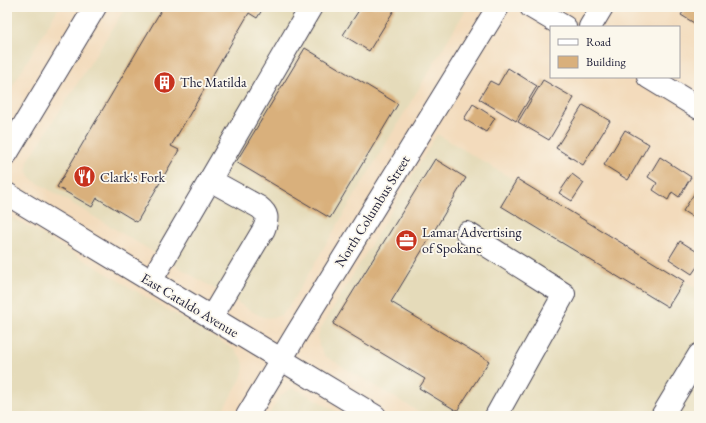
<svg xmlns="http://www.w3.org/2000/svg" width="706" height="423" viewBox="0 0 706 423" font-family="'EB Garamond',serif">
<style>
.built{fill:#e5dbba}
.building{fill:#d9b07c}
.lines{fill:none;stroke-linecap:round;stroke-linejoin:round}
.minor-casing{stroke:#413e4e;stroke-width:24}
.major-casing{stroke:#413e4e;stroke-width:24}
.minor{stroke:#fff;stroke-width:22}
.major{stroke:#fff;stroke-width:22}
.labels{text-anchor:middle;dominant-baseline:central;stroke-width:3.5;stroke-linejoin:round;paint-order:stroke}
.poi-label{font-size:14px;fill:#22223b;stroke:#fbf7ec;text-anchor:start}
.street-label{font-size:14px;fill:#22223b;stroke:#fbf7ec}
</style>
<rect width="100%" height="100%" fill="#fbf7ec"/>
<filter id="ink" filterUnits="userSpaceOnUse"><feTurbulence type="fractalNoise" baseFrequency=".025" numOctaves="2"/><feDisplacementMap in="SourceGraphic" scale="8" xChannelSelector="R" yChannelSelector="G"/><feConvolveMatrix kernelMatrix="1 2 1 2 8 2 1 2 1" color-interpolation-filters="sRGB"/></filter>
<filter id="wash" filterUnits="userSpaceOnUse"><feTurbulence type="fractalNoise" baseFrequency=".012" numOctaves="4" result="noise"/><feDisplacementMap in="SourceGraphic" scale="16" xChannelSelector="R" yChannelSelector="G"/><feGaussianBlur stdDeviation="0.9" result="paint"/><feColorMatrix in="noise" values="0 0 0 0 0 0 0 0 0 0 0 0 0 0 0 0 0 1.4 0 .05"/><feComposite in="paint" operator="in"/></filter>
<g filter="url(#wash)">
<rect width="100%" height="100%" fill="#f3dbbc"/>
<g class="built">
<path d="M7,7H59L7,95Z"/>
<path d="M126,7H466L465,11L288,308L281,315L272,318L263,317L255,313L33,180L29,174L27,170L28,161Z"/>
<path d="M437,134L699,290V416H426L325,356L319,346L318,337L320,330Z"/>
<path d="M7,216L14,218L235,350L243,360L244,367L241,379L219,416H7Z"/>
<path d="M292,388L303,392L344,416H268L281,395Z"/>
</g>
<g id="blocks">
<g class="building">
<path d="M163,7H264L257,18L249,13L171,146L179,150L137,222L97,198L92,207L57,187Z"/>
<path d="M361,7H396L369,51L343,35Z"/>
<path d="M686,7H699V26L681,15Z"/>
<path d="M305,48L398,104L330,218L236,162Z"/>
<path d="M508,68L537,86L516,121L479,99L490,81L498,85Z"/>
<path d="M543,80L574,98L549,140L518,122Z"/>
<path d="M473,104L495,118L486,132L464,119Z"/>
<path d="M583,105L610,121L583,165L556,148Z"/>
<path d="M625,130L649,144L628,180L604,165Z"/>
<path d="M660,157L691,177L679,197L672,192L668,200L653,190L657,183L648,177Z"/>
<path d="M435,159L466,178L391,302L489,361L457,411L419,388L425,379L333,324Z"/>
<path d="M572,174L584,183L572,201L559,193Z"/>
<path d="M517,179L684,281L668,307L501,206Z"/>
<path d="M699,186V221L683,211Z"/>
<path d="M680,241L699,253V264L692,274L669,259Z"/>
</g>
</g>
</g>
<g filter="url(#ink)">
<use href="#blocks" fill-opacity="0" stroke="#413e4e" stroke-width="1"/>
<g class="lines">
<defs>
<g id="minor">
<path d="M531,7L565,27"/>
<path d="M590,27L602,7"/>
<path d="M648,77L699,108"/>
<path d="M210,180L259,207C268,214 268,218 264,229L211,318"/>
<path d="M7,194L375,416"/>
<path d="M467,233L564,294L496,416"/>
<path d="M151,281L311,7"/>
<path d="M247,416L297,333L498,7"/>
<path d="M662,416L699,355"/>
</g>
<path id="major" d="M7,153L95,7"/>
</defs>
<use href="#minor" class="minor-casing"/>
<use href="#major" class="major-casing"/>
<use href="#minor" class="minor"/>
<use href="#major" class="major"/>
</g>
</g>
<defs>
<symbol id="building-disc" viewBox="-11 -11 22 22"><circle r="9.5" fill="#c8321e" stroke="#fbf7ec"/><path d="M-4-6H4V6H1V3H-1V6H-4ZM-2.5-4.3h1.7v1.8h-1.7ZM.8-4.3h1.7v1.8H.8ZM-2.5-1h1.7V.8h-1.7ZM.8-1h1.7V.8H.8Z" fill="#fff"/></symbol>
<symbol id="restaurant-disc" viewBox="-11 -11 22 22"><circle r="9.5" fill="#c8321e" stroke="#fbf7ec"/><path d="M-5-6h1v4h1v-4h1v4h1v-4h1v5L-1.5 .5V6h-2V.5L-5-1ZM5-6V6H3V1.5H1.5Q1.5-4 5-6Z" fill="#fff"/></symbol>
<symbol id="office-disc" viewBox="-11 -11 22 22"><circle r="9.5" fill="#c8321e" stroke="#fbf7ec"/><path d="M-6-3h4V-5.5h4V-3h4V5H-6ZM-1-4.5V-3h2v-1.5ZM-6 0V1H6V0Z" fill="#fff"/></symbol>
</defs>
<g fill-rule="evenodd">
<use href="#building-disc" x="152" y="70" width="25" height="25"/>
<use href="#restaurant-disc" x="72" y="164" width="25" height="25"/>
<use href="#office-disc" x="394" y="228" width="25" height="25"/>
</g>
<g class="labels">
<g class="poi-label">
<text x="180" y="82">The Matilda</text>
<text x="100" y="177">Clark's Fork</text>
<text x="422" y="232">Lamar Advertising<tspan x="422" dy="16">of Spokane</tspan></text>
</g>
<g class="street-label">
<text transform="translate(372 211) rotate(-58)">North Columbus Street</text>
<text transform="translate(190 305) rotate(31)">East Cataldo Avenue</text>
</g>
</g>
<rect width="706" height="423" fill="none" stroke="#fbf7ec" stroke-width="24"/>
<rect x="550" y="26" width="130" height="52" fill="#fbf7ec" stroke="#a4a2a5"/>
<rect x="558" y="39" width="20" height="6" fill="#ffffff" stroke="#a4a2a5"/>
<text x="586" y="46" font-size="12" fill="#22223b">Road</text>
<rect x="558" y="56" width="20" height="12" fill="#d9b07c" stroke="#a4a2a5"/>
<text x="586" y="66" font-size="12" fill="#22223b">Building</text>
</svg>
